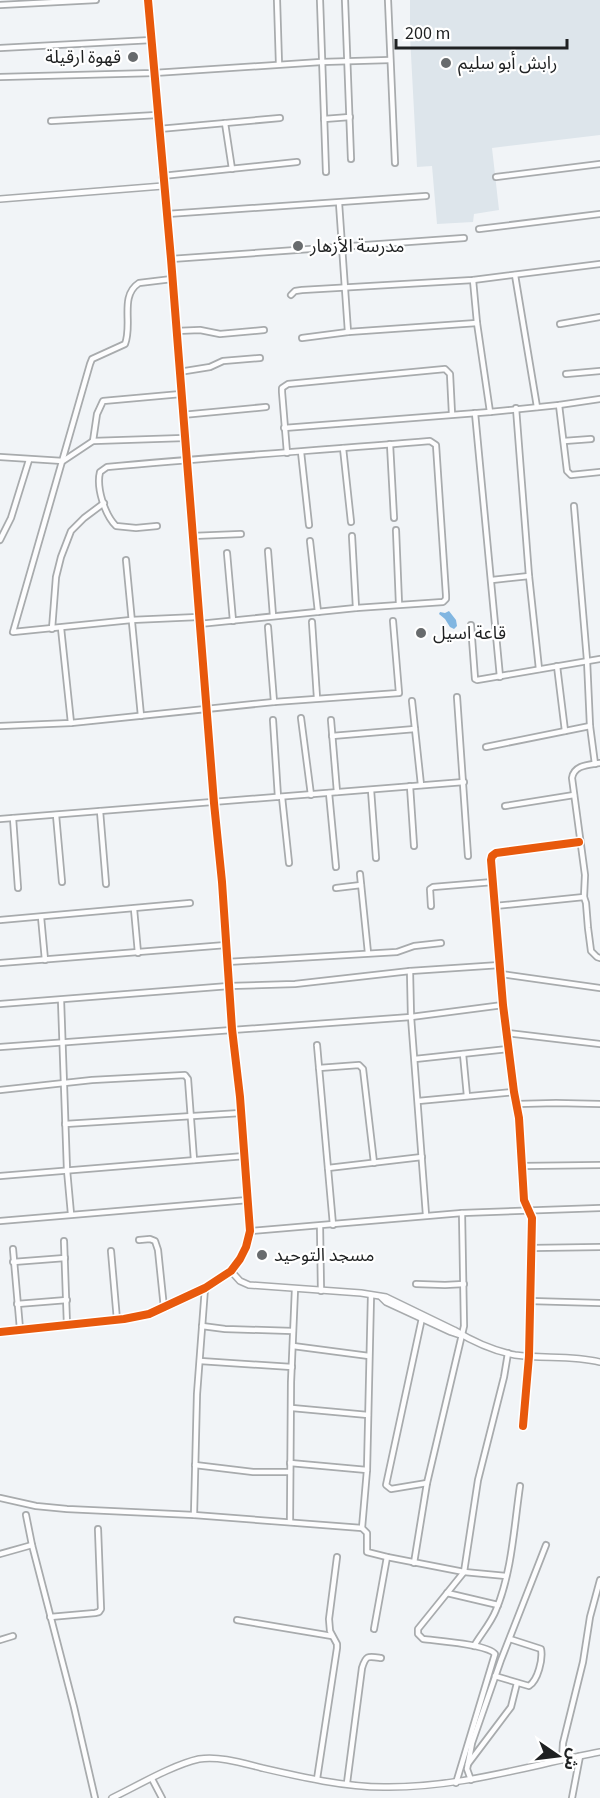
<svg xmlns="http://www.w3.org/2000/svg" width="600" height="1798" viewBox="0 0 600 1798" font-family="'Source Sans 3','Noto Sans Arabic',sans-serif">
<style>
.built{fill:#dde5eb}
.water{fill:#81b6e1}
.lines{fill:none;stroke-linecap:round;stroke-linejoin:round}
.minor-casing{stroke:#a8abad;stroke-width:8}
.tertiary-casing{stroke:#a8abad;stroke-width:8}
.minor{stroke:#fdfdfe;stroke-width:4.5}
.tertiary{stroke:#fdfdfe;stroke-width:5}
.cycleway-casing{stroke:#fff;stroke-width:11}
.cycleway{stroke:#e8590c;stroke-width:8}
.poi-dot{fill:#686b6d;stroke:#fff;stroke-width:2}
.labels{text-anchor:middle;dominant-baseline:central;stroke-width:4.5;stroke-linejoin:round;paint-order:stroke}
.poi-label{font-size:18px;fill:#1f2122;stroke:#fff;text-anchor:start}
</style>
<rect width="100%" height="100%" fill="#f1f4f7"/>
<path class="built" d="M410,0H600V135L492,148L499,210L474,214L473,222L437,224L432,166L417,167L410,36Z"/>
<path class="water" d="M449,611L456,620L457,626L454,629L450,627L445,619L439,614L440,612L445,613Z"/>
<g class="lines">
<defs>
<g id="minor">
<path d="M277,0L279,64"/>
<path d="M320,0L326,172"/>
<path d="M345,0L351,159"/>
<path d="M388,0L395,163"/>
<path d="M0,5L96,0"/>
<path d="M0,48L152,40"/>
<path d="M0,77L154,73L321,62L390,60"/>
<path d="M324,119L350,117"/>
<path d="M51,121L157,115"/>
<path d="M225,123L232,169"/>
<path d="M159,129L280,118"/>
<path d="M162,176L297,162"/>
<path d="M496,177L600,164"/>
<path d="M339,203L348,332L477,323"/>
<path d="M167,214L426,196"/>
<path d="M479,229L600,214"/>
<path d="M171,259L464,238"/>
<path d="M515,275L537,407"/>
<path d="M172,279L139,283C119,296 133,324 125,344L92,359L90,364L13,632L131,620L198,617"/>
<path d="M473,280L477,323L490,412"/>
<path d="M291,295L295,291L302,290L473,280L600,264"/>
<path d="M560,324L600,317"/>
<path d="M176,331L200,330L220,334L264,330"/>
<path d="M302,338L348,332"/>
<path d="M179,372L210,367L223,361L260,358"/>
<path d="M566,374L600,371"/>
<path d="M559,405L567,471L571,475L600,472"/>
<path d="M516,408L529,576L539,669"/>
<path d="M475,413L500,677"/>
<path d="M182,415L266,407"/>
<path d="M284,428L490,412L559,405L600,399"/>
<path d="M93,441L97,414L103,401L181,394"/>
<path d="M564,441L591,439"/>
<path d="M390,444L394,518"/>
<path d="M343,448L351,522"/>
<path d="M301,452L309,525"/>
<path d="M287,453L282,392V388L288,384L445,369L450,374L452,414"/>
<path d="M0,457L63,461L93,441L184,438"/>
<path d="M574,506L587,660L590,726L595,764"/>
<path d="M157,526L136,528L116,526C105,515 96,488 100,472L107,467C215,457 323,450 430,441L436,445L446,595V599L443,602L356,608L199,624"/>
<path d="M396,530L399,604"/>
<path d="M192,536L241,534"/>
<path d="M352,536L356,608"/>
<path d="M0,540L11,518L29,460"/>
<path d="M310,541L318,612"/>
<path d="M268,551L273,616"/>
<path d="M227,553L233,621"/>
<path d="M126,560L141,716"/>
<path d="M492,580L529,576"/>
<path d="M312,622L317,698"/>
<path d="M471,625L475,679L477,680L600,659"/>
<path d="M268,627L274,702"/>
<path d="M61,628L71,723"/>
<path d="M52,629L56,577L61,557L71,531L84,518L104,503"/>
<path d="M557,666L565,731"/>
<path d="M457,697L468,856"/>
<path d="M412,701L421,785"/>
<path d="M301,718L311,795"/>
<path d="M273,720L278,797"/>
<path d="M331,720L337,792"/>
<path d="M0,726L71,723L274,702L399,693L393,621"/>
<path d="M332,736L415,729"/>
<path d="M486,747L590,726"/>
<path d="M600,763C588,765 574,765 572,778L585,875L584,897L586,903L588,928L591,951L597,957L600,958"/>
<path d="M410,786L414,846"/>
<path d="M371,790L376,858"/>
<path d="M329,793L336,867"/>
<path d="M282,797L289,863"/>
<path d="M505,806L574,795"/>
<path d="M100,811L106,884"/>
<path d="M56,815L62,882"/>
<path d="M13,818L18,888"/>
<path d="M0,819L464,782"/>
<path d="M360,874L368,953"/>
<path d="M336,888L361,885"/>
<path d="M431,906L430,889L433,887L493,882"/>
<path d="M495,906L584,897"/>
<path d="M134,909L138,953"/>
<path d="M41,917L45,960"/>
<path d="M0,920L190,903"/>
<path d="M227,962L397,952L414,946L441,943"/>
<path d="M0,963L226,945"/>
<path d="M410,971L411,1017L426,1215"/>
<path d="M501,974L600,988"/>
<path d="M61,1000L67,1170L71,1214"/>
<path d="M0,1004L229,986L295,984L410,971L500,965"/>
<path d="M507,1033L600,1044"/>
<path d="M317,1045L333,1225"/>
<path d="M0,1047L411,1017L503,1005"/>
<path d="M463,1054L467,1096"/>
<path d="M415,1059L508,1049"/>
<path d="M319,1068L359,1065L363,1069L374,1163"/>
<path d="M0,1090L92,1080L185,1075L188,1079L194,1160"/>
<path d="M418,1101L514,1092"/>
<path d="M518,1104L556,1103L600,1104"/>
<path d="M65,1124L241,1113"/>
<path d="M522,1166L600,1165"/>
<path d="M328,1168L422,1157"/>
<path d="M0,1176L245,1156"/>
<path d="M0,1221L248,1200"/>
<path d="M320,1226L321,1291"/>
<path d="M250,1231L462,1213L600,1208"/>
<path d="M139,1240L150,1239L155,1241L158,1250L164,1308"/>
<path d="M64,1241L67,1325"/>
<path d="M531,1248L600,1247"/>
<path d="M13,1249L20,1329"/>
<path d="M111,1251L117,1320"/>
<path d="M13,1262L65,1258"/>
<path d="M416,1284L445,1285L464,1284"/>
<path d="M371,1295L367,1470L362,1528L367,1533V1552L387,1557L464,1572L506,1576"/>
<path d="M530,1301L600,1303"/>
<path d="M17,1304L67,1300"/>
<path d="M422,1318L386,1485L391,1489L427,1483"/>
<path d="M202,1326L225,1329L293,1331"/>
<path d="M293,1346L369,1356"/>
<path d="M200,1361L292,1367"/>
<path d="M292,1408L368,1415"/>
<path d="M523,1426L529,1356L532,1218L524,1200L519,1118L514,1092L503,1005L491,860L492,856L496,853L579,842"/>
<path d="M290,1463L367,1470"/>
<path d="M195,1465L253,1472H290"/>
<path d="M0,1498L36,1506L67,1509L194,1515L362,1528"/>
<path d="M26,1515L32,1545L74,1707L95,1798"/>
<path d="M194,1515L197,1394L205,1288"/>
<path d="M290,1522L291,1382L295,1289"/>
<path d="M0,1554L32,1545"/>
<path d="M414,1563L427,1483L464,1326L462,1213"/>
<path d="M447,1593L498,1605"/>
<path d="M50,1617L95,1613L99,1612L101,1609L98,1529"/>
<path d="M237,1620L332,1636"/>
<path d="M374,1629L387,1557"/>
<path d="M0,1640L13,1636"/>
<path d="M474,1646C481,1634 491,1623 496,1610C512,1572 514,1527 520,1486"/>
<path d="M495,1676L529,1686C538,1680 543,1659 541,1649L510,1639"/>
<path d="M562,1760L563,1743L583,1662L590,1617L600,1580"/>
<path d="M468,1764L511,1707L517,1683"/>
<path d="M152,1779L162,1798"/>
<path d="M317,1779L337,1648V1644L330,1631L329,1619L337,1557"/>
<path d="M471,1780L467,1769L472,1743L501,1660L546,1545"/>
<path d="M347,1783L362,1668C366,1655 368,1656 381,1658"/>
<path d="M456,1783L495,1654C487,1644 438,1641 423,1639L418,1634V1629L464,1572L478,1480L504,1377L508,1353"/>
<path d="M572,1798L580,1756"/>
</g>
<g id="tertiary">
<path d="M0,199L163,186"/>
<path d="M231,1271L240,1281L249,1285L361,1293L386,1297L454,1330C472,1341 494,1351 515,1355C543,1359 572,1355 600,1362"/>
<path d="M381,1297L386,1302L451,1332L460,1335"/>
<path d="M0,1332L124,1319L149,1314L205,1288L231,1271L240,1259L246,1247L250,1231L240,1097L232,1029L222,882L214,803L171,259L148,0"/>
<path d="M112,1798C137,1786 172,1765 199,1759C220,1756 242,1763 262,1768C301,1777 344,1787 384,1787C459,1788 527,1766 600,1752"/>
</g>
</defs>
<use href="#minor" class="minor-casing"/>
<use href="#tertiary" class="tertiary-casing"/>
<use href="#minor" class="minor"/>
<use href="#tertiary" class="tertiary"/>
<defs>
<g id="cycleway">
<path d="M0,1332L124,1319L149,1314L205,1288L231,1271L240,1259L246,1247L250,1231L240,1097L232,1029L222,882L214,803L171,259L148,0"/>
<path d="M523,1426L529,1356L532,1218L524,1200L519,1118L514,1092L503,1005L491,860L492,856L496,853L579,842"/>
</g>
</defs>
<use href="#cycleway" class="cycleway-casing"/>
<use href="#cycleway" class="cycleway"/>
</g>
<g class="poi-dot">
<circle cx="133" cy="57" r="6"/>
<circle cx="446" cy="63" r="6"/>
<circle cx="298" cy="246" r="6"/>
<circle cx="421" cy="633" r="6"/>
<circle cx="262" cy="1255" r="6"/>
</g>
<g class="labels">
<g class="poi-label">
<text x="121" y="57" text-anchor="end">قهوة ارقيلة</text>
<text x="458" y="63">رابش أبو سليم</text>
<text x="310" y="246">مدرسة الأزهار</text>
<text x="433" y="633">قاعة اسيل</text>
<text x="274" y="1255">مسجد التوحيد</text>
</g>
</g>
<g transform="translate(558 1756) rotate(104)" stroke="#ffffff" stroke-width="4.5" paint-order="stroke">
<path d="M0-4.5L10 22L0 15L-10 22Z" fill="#1f2122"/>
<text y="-9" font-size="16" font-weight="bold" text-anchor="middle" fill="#1f2122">ش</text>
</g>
<path d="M396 39v9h171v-9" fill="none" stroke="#1f2122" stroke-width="3"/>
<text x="405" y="39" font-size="18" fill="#1f2122" stroke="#ffffff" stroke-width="4.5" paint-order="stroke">200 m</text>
</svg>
